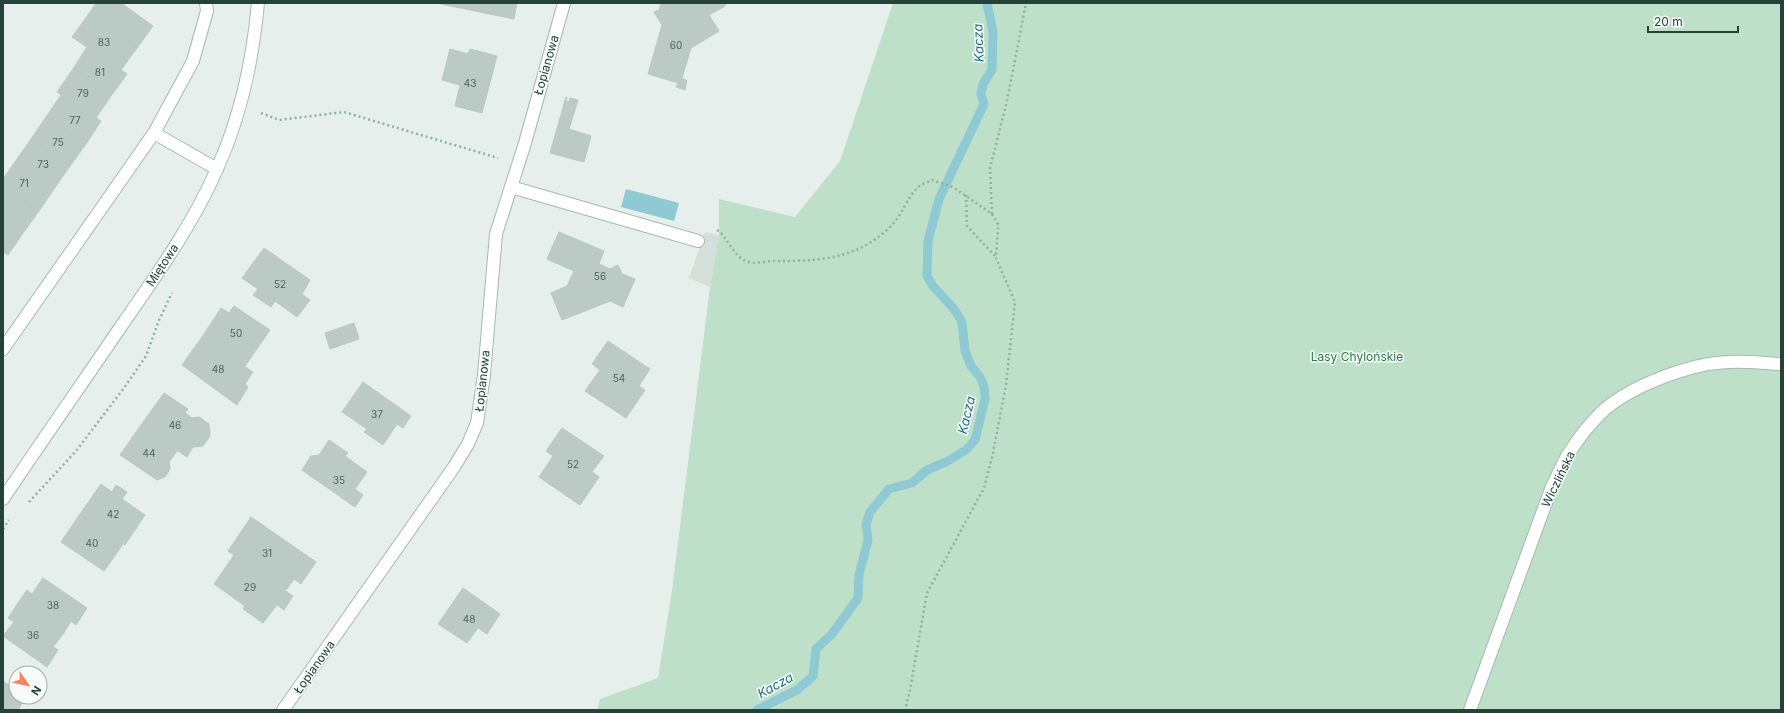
<svg xmlns="http://www.w3.org/2000/svg" width="1784" height="713" viewBox="0 0 1784 713" font-family="Inter,sans-serif">
<style>
.built{fill:#d4dfda}
.green{fill:#bfe0c8}
.water{fill:#8ec9d4}
.lines{fill:none;stroke-linecap:round;stroke-linejoin:round}
.stream{stroke:#8ec9d4;stroke-width:9}
.building{fill:#bbcac4;stroke:#b8c9c2}
.lane-casing{stroke:#a8b8b2;stroke-width:14}
.street-casing{stroke:#a8b8b2;stroke-width:14}
.secondary-casing{stroke:#a4bbb3;stroke-width:14}
.path{stroke:#86b3a5;stroke-width:2.5;stroke-dasharray:2 3;stroke-linecap:butt}
.lane{stroke:#fff;stroke-width:12}
.street{stroke:#fff;stroke-width:12}
.secondary{stroke:#fff;stroke-width:12}
.labels{text-anchor:middle;dominant-baseline:central;stroke-width:3;stroke-linejoin:round;paint-order:stroke}
.number-label{font-size:10px;fill:#4a645c}
.street-label{font-size:12px;fill:#24423a;stroke:#f7fbf9}
.park-label{font-size:12px;fill:#2d7a4b;stroke:#f7fbf9}
.water-label{font-size:13px;font-style:italic;fill:#1c6f80;stroke:#f7fbf9}
</style>
<rect width="100%" height="100%" fill="#e6efeb"/>
<path class="built" d="M705,232L719,235L710,287L689,278Z"/>
<path class="green" d="M893,3H1781V710H597L600,699L658,678L672,590L710,287L719,235V199L795,217L840,161Z"/>
<path class="water" d="M626,189L679,203L674,221L621,207Z"/>
<g class="lines">
<path class="stream" d="M757,710L797,690L813,676L816,649L832,634L858,598L859,575L868,540L866,524L870,512L889,489L912,483L927,470L946,462L966,450L975,440L985,399L984,386L980,377L971,366L965,351L962,322L954,309L933,286L927,276L928,241L939,199L984,104L981,94L983,84L992,70L993,32L987,3"/>
</g>
<g class="building">
<path d="M96,3H121L153,26L137,48L88,15Z"/>
<path d="M436,3H517L514,19Z"/>
<path d="M661,3H726L725,6L709,15L719,31L691,48L682,78L687,81L685,90L676,87L678,83L648,74L662,25L654,12L659,10Z"/>
<path d="M88,15L137,48L121,70L72,37Z"/>
<path d="M87,47L127,74L111,96L73,69Z"/>
<path d="M450,49L468,54L470,49L497,56L482,113L455,106L460,85L442,80Z"/>
<path d="M73,69L111,96L96,118L57,92Z"/>
<path d="M61,95L101,121L86,144L46,117Z"/>
<path d="M566,97H567L566,101L569,102L570,98L578,100L569,129L591,136L584,162L550,153Z"/>
<path d="M46,117L86,144L70,166L31,139Z"/>
<path d="M31,139L70,166L54,189L15,162Z"/>
<path d="M15,162L54,189L39,211L3,187V179Z"/>
<path d="M3,187L39,211L23,233L3,219Z"/>
<path d="M3,219L23,233L8,255L3,252Z"/>
<path d="M559,232L604,251L599,264L610,269L618,265L622,274L635,279L623,307L610,301L562,320L551,293L567,286L574,271L547,259Z"/>
<path d="M264,248L310,280L302,294L310,300L297,317L275,301L271,307L253,295L258,289L242,278Z"/>
<path d="M234,306L270,330L245,366L202,337L221,308L229,313Z"/>
<path d="M354,323L359,339L330,349L325,333Z"/>
<path d="M202,337L253,372L245,384L248,387L237,405L182,365Z"/>
<path d="M608,341L650,369L639,386L645,390L626,418L585,391L600,370L592,364Z"/>
<path d="M363,382L411,416L403,428L397,424L383,445L364,432L367,429L342,412Z"/>
<path d="M164,393L188,409L185,413L192,418L199,417L209,424L210,436L203,446L193,447L187,457L141,425Z"/>
<path d="M141,425L177,451L169,462L170,469L165,477L157,480L120,455Z"/>
<path d="M562,428L604,456L592,472L599,477L580,505L539,477L553,456L546,451Z"/>
<path d="M329,440L348,453L345,456L367,472L355,489L363,495L355,507L302,470L311,456L319,455Z"/>
<path d="M101,484L112,492L116,485L127,492L122,499L145,515L125,545L80,514Z"/>
<path d="M80,514L123,544L104,571L61,542Z"/>
<path d="M251,517L316,562L301,584L294,579L286,590L228,551Z"/>
<path d="M234,555L293,596L284,610L277,605L263,623L243,609L245,606L214,584Z"/>
<path d="M43,578L87,608L76,625L71,621L63,634L18,603L27,590L32,594Z"/>
<path d="M463,588L500,614L487,634L478,628L467,643L438,624Z"/>
<path d="M18,603L63,634L53,647L58,650L47,667L3,636L14,622L8,618Z"/>
<path d="M3,681L16,690L13,697L22,703L18,710H3Z"/>
</g>
<g class="lines">
<defs>
<g id="lane">
<path d="M154,133L217,169"/>
<path d="M511,187L698,241"/>
</g>
<g id="street">
<path d="M3,349L154,133L193,61L207,11L206,3"/>
<path d="M283,710L454,467L468,444L477,423L484,375L496,234L525,143L564,3"/>
</g>
<g id="secondary">
<path d="M3,499C43,439 84,381 124,322C158,273 193,224 217,169C240,118 253,59 258,3"/>
<path d="M1470,710L1551,489C1556,479 1561,467 1567,456C1577,440 1591,422 1605,409C1634,385 1691,363 1729,362C1746,361 1764,363 1781,364"/>
</g>
</defs>
<use href="#lane" class="lane-casing"/>
<use href="#street" class="street-casing"/>
<use href="#secondary" class="secondary-casing"/>
<g class="path">
<path d="M261,113L279,120L344,112L498,158"/>
<path d="M966,195L967,226L996,257"/>
<path d="M992,214L990,168L1007,101L1026,3"/>
<path d="M717,230C729,238 733,258 749,262C756,264 766,261 774,261C817,261 855,260 888,229C901,218 906,199 918,187C922,184 928,182 932,180L953,187L992,214L998,224V228L996,258L1015,302L1006,385L993,453L984,488L927,593L910,690L905,710"/>
<path d="M29,502L76,451L124,388L146,356L159,320L172,293"/>
<path d="M3,529L9,520"/>
</g>
<use href="#lane" class="lane"/>
<use href="#street" class="street"/>
<use href="#secondary" class="secondary"/>
</g>
<g class="labels">
<g class="number-label">
<text x="104" y="42">83</text>
<text x="676" y="45">60</text>
<text x="100" y="72">81</text>
<text x="470" y="83">43</text>
<text x="83" y="93">79</text>
<text x="75" y="120">77</text>
<text x="58" y="142">75</text>
<text x="43" y="164">73</text>
<text x="24" y="183">71</text>
<text x="600" y="276">56</text>
<text x="280" y="284">52</text>
<text x="236" y="333">50</text>
<text x="218" y="369">48</text>
<text x="619" y="378">54</text>
<text x="377" y="414">37</text>
<text x="175" y="425">46</text>
<text x="149" y="453">44</text>
<text x="573" y="464">52</text>
<text x="339" y="480">35</text>
<text x="113" y="514">42</text>
<text x="92" y="543">40</text>
<text x="267" y="553">31</text>
<text x="250" y="587">29</text>
<text x="53" y="605">38</text>
<text x="469" y="619">48</text>
<text x="33" y="635">36</text>
</g>
<g class="street-label">
<text transform="translate(546 65) rotate(-74)">Łopianowa</text>
<text transform="translate(162 265) rotate(-57)">Miętowa</text>
<text transform="translate(482 381) rotate(-84)">Łopianowa</text>
<text transform="translate(1558 479) rotate(-64)">Wiczlińska</text>
<text transform="translate(314 667) rotate(-55)">Łopianowa</text>
</g>
<g class="park-label">
<text x="1357" y="356">Lasy Chylońskie</text>
</g>
<g class="water-label">
<text transform="translate(978 43) rotate(-92)">Kacza</text>
<text transform="translate(966 415) rotate(-77)">Kacza</text>
<text transform="translate(775 685) rotate(-29)">Kacza</text>
</g>
</g>
<rect width="1784" height="713" fill="none" stroke="#24423a" stroke-width="8"/>
<g transform="translate(28 685) rotate(124)"><circle r="19" fill="#f7fbf9" stroke="#a3b1ad"/>
<path d="M0-3L7 15L0 10L-7 15Z" fill="#f4845f"/>
<text y="-6" font-size="11" font-weight="bold" text-anchor="middle" fill="#24423a">N</text>
</g>
<path d="M1648 26v6h90v-6" fill="none" stroke="#24423a" stroke-width="2"/>
<text x="1654" y="26" font-size="12" fill="#24423a" stroke="#f7fbf9" stroke-width="3" paint-order="stroke">20 m</text>
</svg>
